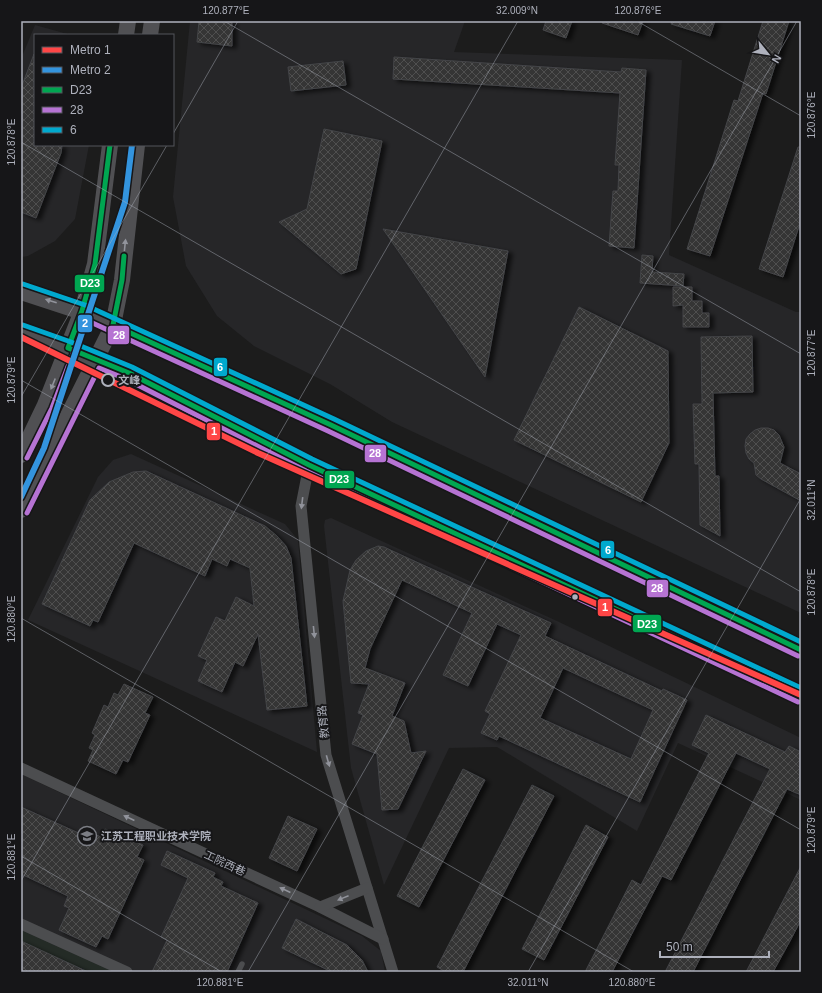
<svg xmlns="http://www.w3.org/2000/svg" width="822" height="993" viewBox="0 0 822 993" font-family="Arial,'Noto Sans SC',sans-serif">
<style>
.built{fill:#262628}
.grass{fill:#242b26}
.building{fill:url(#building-cross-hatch);stroke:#444548;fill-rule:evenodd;filter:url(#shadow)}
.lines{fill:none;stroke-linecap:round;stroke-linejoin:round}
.lane{stroke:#4c4d4f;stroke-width:5.5}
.street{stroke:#4c4d4f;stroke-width:11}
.secondary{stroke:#505053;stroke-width:16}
.primary{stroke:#4f4f52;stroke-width:18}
.bus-1-casing{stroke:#161618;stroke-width:8}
.bus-2-casing{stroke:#161618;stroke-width:8}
.bus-3-casing{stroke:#161618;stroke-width:8}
.bus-1{stroke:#00a651;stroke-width:5}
.bus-2{stroke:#b673d3;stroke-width:5}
.bus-3{stroke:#00a9ce;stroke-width:5}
.metro-1-casing{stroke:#161618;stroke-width:9}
.metro-2-casing{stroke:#161618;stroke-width:9}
.metro-1{stroke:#ff4646;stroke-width:6}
.metro-2{stroke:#3394de;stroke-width:6}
.oneway{fill:#92949c}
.oneway2{fill:#91939b}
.ticks{fill:none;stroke:#aeb1bc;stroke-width:1;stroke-opacity:0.45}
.stop-dot{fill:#161618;stroke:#aeb1bc;stroke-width:2}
.bus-dot{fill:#aeb1bc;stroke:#161618;stroke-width:1.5}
.labels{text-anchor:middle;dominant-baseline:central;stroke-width:4;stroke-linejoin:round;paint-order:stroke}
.stop-label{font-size:11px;font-weight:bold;fill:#aeb1bc;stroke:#161618;text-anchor:start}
.street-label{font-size:11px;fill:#aeb1bc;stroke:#161618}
.poi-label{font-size:11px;font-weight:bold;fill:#aeb1bc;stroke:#161618;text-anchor:start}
.line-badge{stroke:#161618;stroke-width:1.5}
.badge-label{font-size:11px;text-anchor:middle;font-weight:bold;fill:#fff}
.neatline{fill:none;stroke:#aeb1bc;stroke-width:1.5}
.ticks-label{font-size:10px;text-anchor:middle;fill:#aeb1bc}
</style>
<defs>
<pattern id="building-cross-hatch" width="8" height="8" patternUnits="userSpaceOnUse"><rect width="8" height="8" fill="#343434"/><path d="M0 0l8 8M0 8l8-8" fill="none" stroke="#4f4f4f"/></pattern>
<filter id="shadow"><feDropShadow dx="4.5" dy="2.5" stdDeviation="2" flood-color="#0009"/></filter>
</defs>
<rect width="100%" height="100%" fill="#1c1c1c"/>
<g class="built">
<path d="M190,21H465L454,52L682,60L669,255L796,312H801V613L392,422L330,384L254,346L217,316L186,266L173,197Z"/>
<path d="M35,25L71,35H35V145H89L75,219L55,241L28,256L21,257V59Z"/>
<path d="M131,454L285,524L298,540L317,752L28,620L98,477L113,460Z"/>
<path d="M331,518L557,621L801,738V800L678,743L637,831L497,747L449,748L384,885L351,768L324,526L325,520Z"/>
<path d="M21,774L362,936L381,951L385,972H21Z"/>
</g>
<path class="grass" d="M21,930L114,972H21Z"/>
<g class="building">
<path d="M199,21H232V46L197,42Z"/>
<path d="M546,21H572L566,38L543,30Z"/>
<path d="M603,21H643L638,35L602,23Z"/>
<path d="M672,21H715L710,36L671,24Z"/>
<path d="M763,21H789L766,94L763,93L710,256L687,249L734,100L738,101Z"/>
<path d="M34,54L35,145H62L61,153L36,218L21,212V88Z"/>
<path d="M394,57L621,72L622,68L646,70L634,248L609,246L613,191H618L619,165H615L620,93L393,79Z"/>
<path d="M343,61L346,85L291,91L288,67Z"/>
<path d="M324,129L382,141L356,269L341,274L279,222L307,209Z"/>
<path d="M798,147H801V220L783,277L759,269Z"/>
<path d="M383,229L508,251L485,377L408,265Z"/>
<path d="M642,255L653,256L652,272L684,274L683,286L640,283Z"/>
<path d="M673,287H692V301H702V313H709V327H683V305L673,306Z"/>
<path d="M579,307L668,351L669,443L641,502L514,440Z"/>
<path d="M752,336L753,392L713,393L715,476H719L720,536L700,525L699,464H695L693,404H702L701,337Z"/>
<path d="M761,428H768L774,430L779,435L784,447L780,463L801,474V501L761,479L756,475L754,463L749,459L746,453L745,446L746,439L750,434L755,430Z"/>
<path d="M146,471L265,526L277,536L286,546L291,558L307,706L267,710L258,634L243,666L235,662L222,692L198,681L207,660L198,656L216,617L225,621L236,597L254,606L250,568L230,559L227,566L212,559L205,576L134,543L98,622L93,620L90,626L42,604L90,500L109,482L133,472Z"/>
<path d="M378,546L384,547L412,560L551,623L545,636L662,691L663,689L687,700L640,802L499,736L497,740L481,733L490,714L485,711L521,635L497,624L468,686L443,675L472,613L402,580L370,649L365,668L405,683L392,716L404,721L411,753L426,751L398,809L382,810L377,754L352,744L363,715L358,713L369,684L351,683L343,601L350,570L356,560L366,551ZM563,668L653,710L631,759L540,718Z"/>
<path d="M124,684L153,697L145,713L150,715L128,762L123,760L116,774L88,761L93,750L89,748L95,735L92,733L104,705L108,707L114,693L118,695Z"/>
<path d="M706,715L785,752L789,746L801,752V795L787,789L693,972H665L770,769L736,753L671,880L662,876L612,972H585L632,880L641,885L709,753L692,745Z"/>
<path d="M463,769L485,780L419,907L397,896Z"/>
<path d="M532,785L554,796L463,972H446L437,967Z"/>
<path d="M21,807L94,840L96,835L102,837L105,829L143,845L137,857L144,860L108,939L102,936L96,947L59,930L69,908L64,906L68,896L21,874Z"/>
<path d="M288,816L317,829L297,871L269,858Z"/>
<path d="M586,825L608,837L544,960L522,949Z"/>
<path d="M167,851L215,873L213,877L223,882L221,886L258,903L227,972H152L167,940L161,937L188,878L161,865Z"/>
<path d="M801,866V920L790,941L773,972H746Z"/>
<path d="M296,919L347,945L362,960L368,972H332L282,948Z"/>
<path d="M21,941L88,972H21Z"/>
</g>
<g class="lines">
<path class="lane" d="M238,972L242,964"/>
<g class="street">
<path d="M309,465L301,506L326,755L393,972"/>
<path d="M21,768L320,907L383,939"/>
<path d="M320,907L367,888"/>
<path d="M21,924L127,972"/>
</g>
<g class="secondary">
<path d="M126,35L128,21"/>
<path d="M150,35L152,21"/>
<path d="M21,455L45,405L82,311L95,264L110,145"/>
<path d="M21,510L113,325L122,280L137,145"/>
</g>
<g class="primary">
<path d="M21,291L82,311L331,425L801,650"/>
<path d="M21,332L68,348L129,373L309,465L801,696"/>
</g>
<defs>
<g id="bus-1">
<path d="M110,145L95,264L82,311L68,348L129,373L309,465L801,696"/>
<path d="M124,256L122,280L113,325L331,425L801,650"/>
</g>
<g id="bus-2">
<path d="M27,458L52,408L86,320L328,431L798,656"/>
<path d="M27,513L99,368L126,379L306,471L798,702"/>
</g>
<g id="bus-3">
<path d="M23,284L85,305L334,419L801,642"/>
<path d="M23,325L71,342L132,367L312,459L801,688"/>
</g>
</defs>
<use href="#bus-1" class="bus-1-casing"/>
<use href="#bus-2" class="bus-2-casing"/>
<use href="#bus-3" class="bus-3-casing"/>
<use href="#bus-1" class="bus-1"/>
<use href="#bus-2" class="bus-2"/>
<use href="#bus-3" class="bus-3"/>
<defs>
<path id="metro-1" d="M21,337L258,453L801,695"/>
<path id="metro-2" d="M21,497L44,448L125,202L132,145"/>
</defs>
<use href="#metro-1" class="metro-1-casing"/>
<use href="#metro-2" class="metro-2-casing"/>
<use href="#metro-1" class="metro-1"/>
<use href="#metro-2" class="metro-2"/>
</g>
<defs><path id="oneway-solid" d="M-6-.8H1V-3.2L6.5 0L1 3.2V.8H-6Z"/></defs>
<g class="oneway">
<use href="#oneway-solid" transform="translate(125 245) rotate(-84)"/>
<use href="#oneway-solid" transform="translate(51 301) rotate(-162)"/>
<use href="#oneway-solid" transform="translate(53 384) rotate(112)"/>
</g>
<g class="oneway2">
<use href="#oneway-solid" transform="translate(302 503) rotate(97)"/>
<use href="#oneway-solid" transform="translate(314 632) rotate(84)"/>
<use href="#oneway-solid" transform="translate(328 761) rotate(74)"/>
<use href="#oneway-solid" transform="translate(129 818) rotate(-155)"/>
<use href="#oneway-solid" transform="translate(285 890) rotate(-155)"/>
<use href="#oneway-solid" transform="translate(343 898) rotate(158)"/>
</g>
<path class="ticks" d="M224,21L801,354M637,21L801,116M173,134L238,21M21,142L801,592M21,380L801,830M21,397L167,145M21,618L634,972M21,856L222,972M21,881L518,21M248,972L797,21M528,972L801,498"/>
<defs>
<symbol id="university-ring" viewBox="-11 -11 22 22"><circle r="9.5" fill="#161618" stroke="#7b7d84" stroke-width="1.5"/><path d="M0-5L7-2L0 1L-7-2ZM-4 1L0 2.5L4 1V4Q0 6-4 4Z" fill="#7b7d84"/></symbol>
</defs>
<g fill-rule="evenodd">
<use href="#university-ring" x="76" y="825" width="22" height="22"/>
</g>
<circle class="stop-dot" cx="108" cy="380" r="6"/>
<circle class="bus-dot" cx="575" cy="597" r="3.5"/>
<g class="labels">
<g class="stop-label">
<text x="118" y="380">文峰</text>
</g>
<g class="street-label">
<text transform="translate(323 722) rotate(-96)">教育路</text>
<text transform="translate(225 863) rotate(25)">工院西巷</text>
</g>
<g class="poi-label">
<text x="101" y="836">江苏工程职业技术学院</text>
</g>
</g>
<g class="line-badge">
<rect x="74" y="274" width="31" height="19" rx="4" fill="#00a651"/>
<rect x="77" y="314" width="16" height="19" rx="4" fill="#3394de"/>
<rect x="107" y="325" width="23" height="20" rx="4" fill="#b673d3"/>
<rect x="213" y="357" width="15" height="20" rx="4" fill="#00a9ce"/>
<rect x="206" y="422" width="15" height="19" rx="4" fill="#ff4646"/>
<rect x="364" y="444" width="23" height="19" rx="4" fill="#b673d3"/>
<rect x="324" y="470" width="31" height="19" rx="4" fill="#00a651"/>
<rect x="600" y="540" width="15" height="19" rx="4" fill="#00a9ce"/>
<rect x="646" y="579" width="23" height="19" rx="4" fill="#b673d3"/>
<rect x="597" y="598" width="16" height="19" rx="4" fill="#ff4646"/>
<rect x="632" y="614" width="30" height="19" rx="4" fill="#00a651"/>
</g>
<g class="badge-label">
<text x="90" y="287">D23</text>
<text x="85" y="327">2</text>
<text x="119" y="339">28</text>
<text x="220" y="371">6</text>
<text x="214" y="435">1</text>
<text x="375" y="457">28</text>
<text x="339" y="483">D23</text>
<text x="608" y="554">6</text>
<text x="657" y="592">28</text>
<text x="605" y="611">1</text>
<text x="647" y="628">D23</text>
</g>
<rect width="822" height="993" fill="none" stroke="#161618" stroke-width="44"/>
<rect x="34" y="34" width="140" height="112" fill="#161618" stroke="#53545a"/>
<rect x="42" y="47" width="20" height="6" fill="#ff4646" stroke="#53545a"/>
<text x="70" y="54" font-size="12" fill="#aeb1bc">Metro 1</text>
<rect x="42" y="67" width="20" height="6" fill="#3394de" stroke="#53545a"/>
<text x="70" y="74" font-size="12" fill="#aeb1bc">Metro 2</text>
<rect x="42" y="87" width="20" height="6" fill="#00a651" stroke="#53545a"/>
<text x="70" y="94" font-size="12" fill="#aeb1bc">D23</text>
<rect x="42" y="107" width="20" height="6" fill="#b673d3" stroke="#53545a"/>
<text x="70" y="114" font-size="12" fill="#aeb1bc">28</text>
<rect x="42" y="127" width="20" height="6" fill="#00a9ce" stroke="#53545a"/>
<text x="70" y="134" font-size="12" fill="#aeb1bc">6</text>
<g transform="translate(768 54) rotate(120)" stroke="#161618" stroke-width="3" paint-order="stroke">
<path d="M0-3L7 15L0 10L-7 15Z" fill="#aeb1bc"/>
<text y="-6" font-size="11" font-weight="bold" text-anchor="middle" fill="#aeb1bc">N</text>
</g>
<path d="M660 951v6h109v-6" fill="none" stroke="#aeb1bc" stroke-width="2"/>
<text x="666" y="951" font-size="12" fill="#aeb1bc" stroke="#161618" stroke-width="3" paint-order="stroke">50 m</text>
<rect x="22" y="22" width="778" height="949" class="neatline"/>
<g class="ticks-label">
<text x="226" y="14">120.877°E</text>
<text x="517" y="14">32.009°N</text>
<text x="638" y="14">120.876°E</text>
<text transform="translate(811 115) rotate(-90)" y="4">120.876°E</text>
<text transform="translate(11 142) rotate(-90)" y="4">120.878°E</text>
<text transform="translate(811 353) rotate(-90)" y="4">120.877°E</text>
<text transform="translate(11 380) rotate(-90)" y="4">120.879°E</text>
<text transform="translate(811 500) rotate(-90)" y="4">32.011°N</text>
<text transform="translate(811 592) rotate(-90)" y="4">120.878°E</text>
<text transform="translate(11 619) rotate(-90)" y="4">120.880°E</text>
<text transform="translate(811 830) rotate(-90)" y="4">120.879°E</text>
<text transform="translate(11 857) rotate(-90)" y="4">120.881°E</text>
<text x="220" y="986">120.881°E</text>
<text x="528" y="986">32.011°N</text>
<text x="632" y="986">120.880°E</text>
</g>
</svg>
